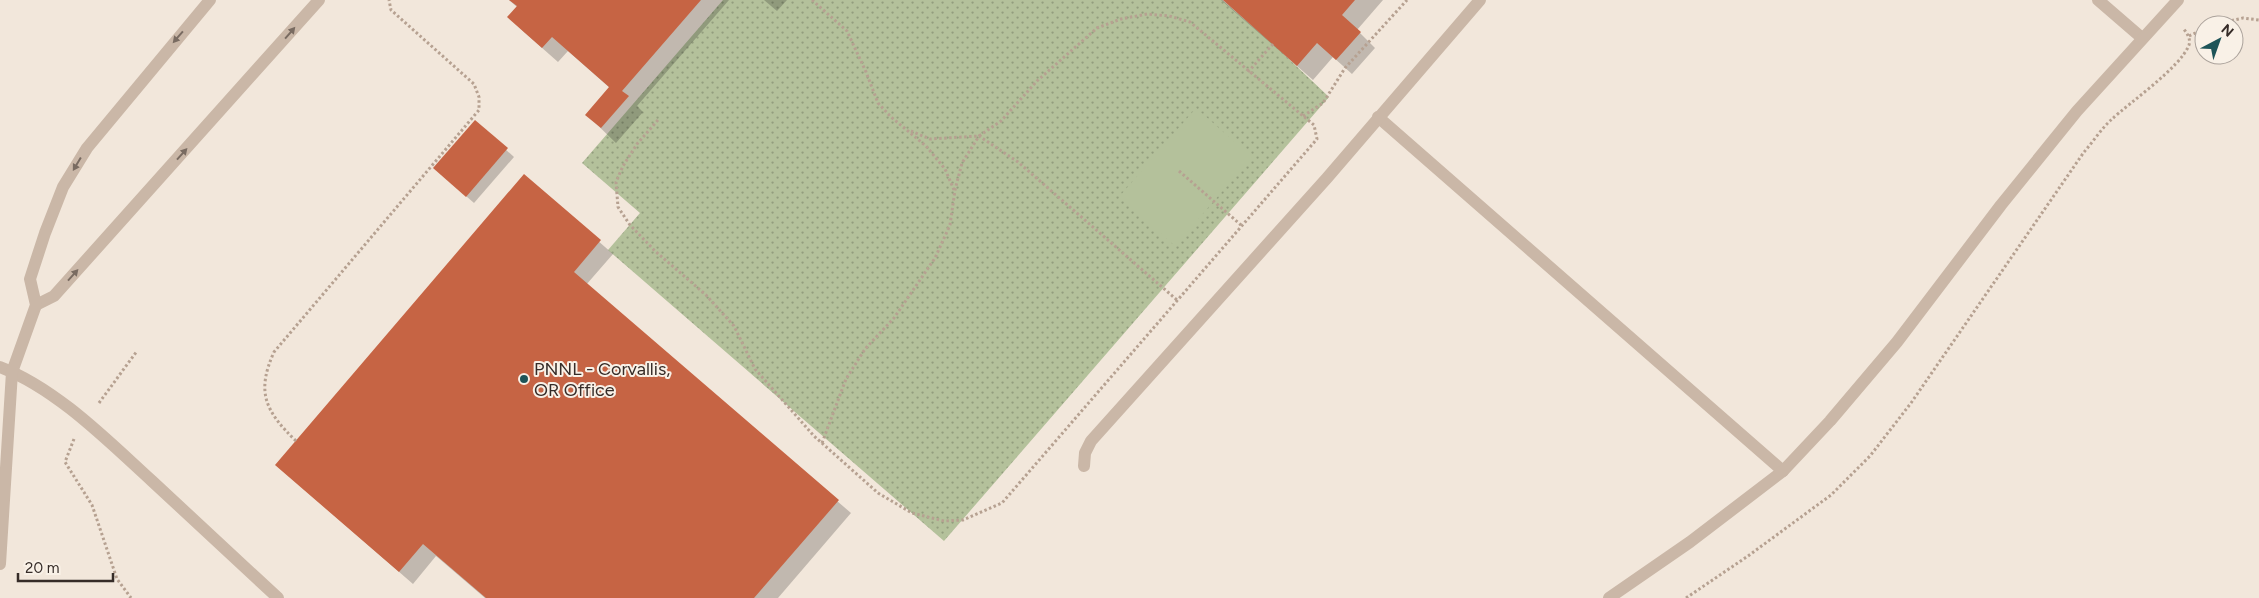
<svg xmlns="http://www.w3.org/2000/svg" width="2259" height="598" viewBox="0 0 2259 598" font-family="Figtree,sans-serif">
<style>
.green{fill:url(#green-dots)}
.pitch{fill:#b4c19b}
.shadow{fill:#0003}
.building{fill:#c66444}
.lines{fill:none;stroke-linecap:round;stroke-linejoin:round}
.path{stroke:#b6a191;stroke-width:3;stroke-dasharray:2.5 2.5;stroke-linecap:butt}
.minor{stroke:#cab7a7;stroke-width:12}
.oneway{fill:#796b61}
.poi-dot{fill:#1d5458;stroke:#f9f1e7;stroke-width:2}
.labels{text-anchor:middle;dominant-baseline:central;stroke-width:4;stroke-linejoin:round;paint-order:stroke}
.poi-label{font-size:18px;fill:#362c28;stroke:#f9f1e7;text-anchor:start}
</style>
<defs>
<pattern id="green-dots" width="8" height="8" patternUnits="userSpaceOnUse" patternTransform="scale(1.25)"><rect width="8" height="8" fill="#b4c19b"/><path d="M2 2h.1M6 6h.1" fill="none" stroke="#939d7e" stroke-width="1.8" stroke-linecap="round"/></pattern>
</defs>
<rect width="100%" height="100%" fill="#f2e7db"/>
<path class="green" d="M723,0H1222L1273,44L1329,97L944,541L608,250L640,213L582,163Z"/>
<path class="pitch" d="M1196,108L1252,157L1175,246L1119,197Z"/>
<g class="shadow">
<path d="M509,0H729L637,106L643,112L616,143L587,115L610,88L568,51L558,62L524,32L509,17L517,7Z"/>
<path d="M764,0H787L777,11Z"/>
<path d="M1221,0H1383L1357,30L1375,48L1352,74L1333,57L1313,80Z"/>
<path d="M475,122L514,157L474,203L442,175Z"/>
<path d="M524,176L613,254L586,285L851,513L778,598H485L436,556L413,584L276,465Z"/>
</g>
<g class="building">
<path d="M509,0H701L622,91L629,96L601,128L585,115L609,87L552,37L542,48L507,17L517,6Z"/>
<path d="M1223,0H1355L1342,15L1361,32L1336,60L1317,43L1297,66Z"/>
<path d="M475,120L508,148L466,197L433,168Z"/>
<path d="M524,174L601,240L574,272L839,500L754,598H486L423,544L399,572L275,465Z"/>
</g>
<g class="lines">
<g class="path">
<path d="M812,0L847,31L866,72L878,103L891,117L926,146L945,169L954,190"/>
<path d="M2212,25L2243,18L2259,20"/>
<path d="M2189,36L2204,29"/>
<path d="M1248,72L1273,44"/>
<path d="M1303,116L1323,103L1345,68L1407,0"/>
<path d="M658,120L637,144L623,166L616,182L618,207L630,225L655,251L706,295L734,326L755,369L814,436L878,493L912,513L944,521L963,520L1002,503L1317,139L1314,125L1190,22L1169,16L1147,14L1121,19L1097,28L1037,81L1001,121L979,136L930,139L911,131"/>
<path d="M1179,171L1241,225"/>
<path d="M99,403L137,351"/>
<path d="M74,439L65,462L92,505L117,579L131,598"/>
<path d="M296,441C265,411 256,392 274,352L479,110V97L474,84L391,10L389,0"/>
<path d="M822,443L846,379L865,349L894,318L935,258L950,225L955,190L962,163L979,136L1018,162L1177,300"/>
<path d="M1686,598L1748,556L1831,495L1870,456L1911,403L2084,152C2093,142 2101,129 2111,120C2130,102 2180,68 2189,45C2191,39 2187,33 2183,28"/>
</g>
<g class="minor">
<path d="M2098,0L2142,38"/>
<path d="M1378,117L1783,471"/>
<path d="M36,305L54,296L319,0"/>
<path d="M0,367C56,388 108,441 152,481C194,520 236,559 278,598"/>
<path d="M1084,466L1085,453L1091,441L1327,178L1480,0"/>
<path d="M0,564L12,372L36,305L30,279L45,233L63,187L87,148L210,0"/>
<path d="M1609,598L1690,542L1783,471L1830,421L1897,342L2001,205L2077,111L2178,0"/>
</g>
</g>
<defs><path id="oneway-solid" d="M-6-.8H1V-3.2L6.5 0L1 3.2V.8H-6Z" transform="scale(1.25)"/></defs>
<g class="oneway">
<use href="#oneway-solid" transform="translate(290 33) rotate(-49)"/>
<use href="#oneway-solid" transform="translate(178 37) rotate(131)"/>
<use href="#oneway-solid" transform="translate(182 154) rotate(-48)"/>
<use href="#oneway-solid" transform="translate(77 164) rotate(121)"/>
<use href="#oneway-solid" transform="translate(73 275) rotate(-48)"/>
</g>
<circle class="poi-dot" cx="524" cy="379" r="5"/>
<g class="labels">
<g class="poi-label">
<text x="534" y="369">PNNL - Corvallis,<tspan x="534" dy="21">OR Office</tspan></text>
</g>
</g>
<g transform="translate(2219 40) rotate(41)"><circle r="24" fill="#f9f1e7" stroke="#aba29b"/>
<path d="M0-4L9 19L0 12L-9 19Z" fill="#1d5458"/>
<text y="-8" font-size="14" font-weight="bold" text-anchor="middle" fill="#362c28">N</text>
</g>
<path d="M18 573v8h95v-8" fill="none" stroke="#362c28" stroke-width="2.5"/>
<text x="25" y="573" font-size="15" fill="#362c28" stroke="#f9f1e7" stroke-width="4" paint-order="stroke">20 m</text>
</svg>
